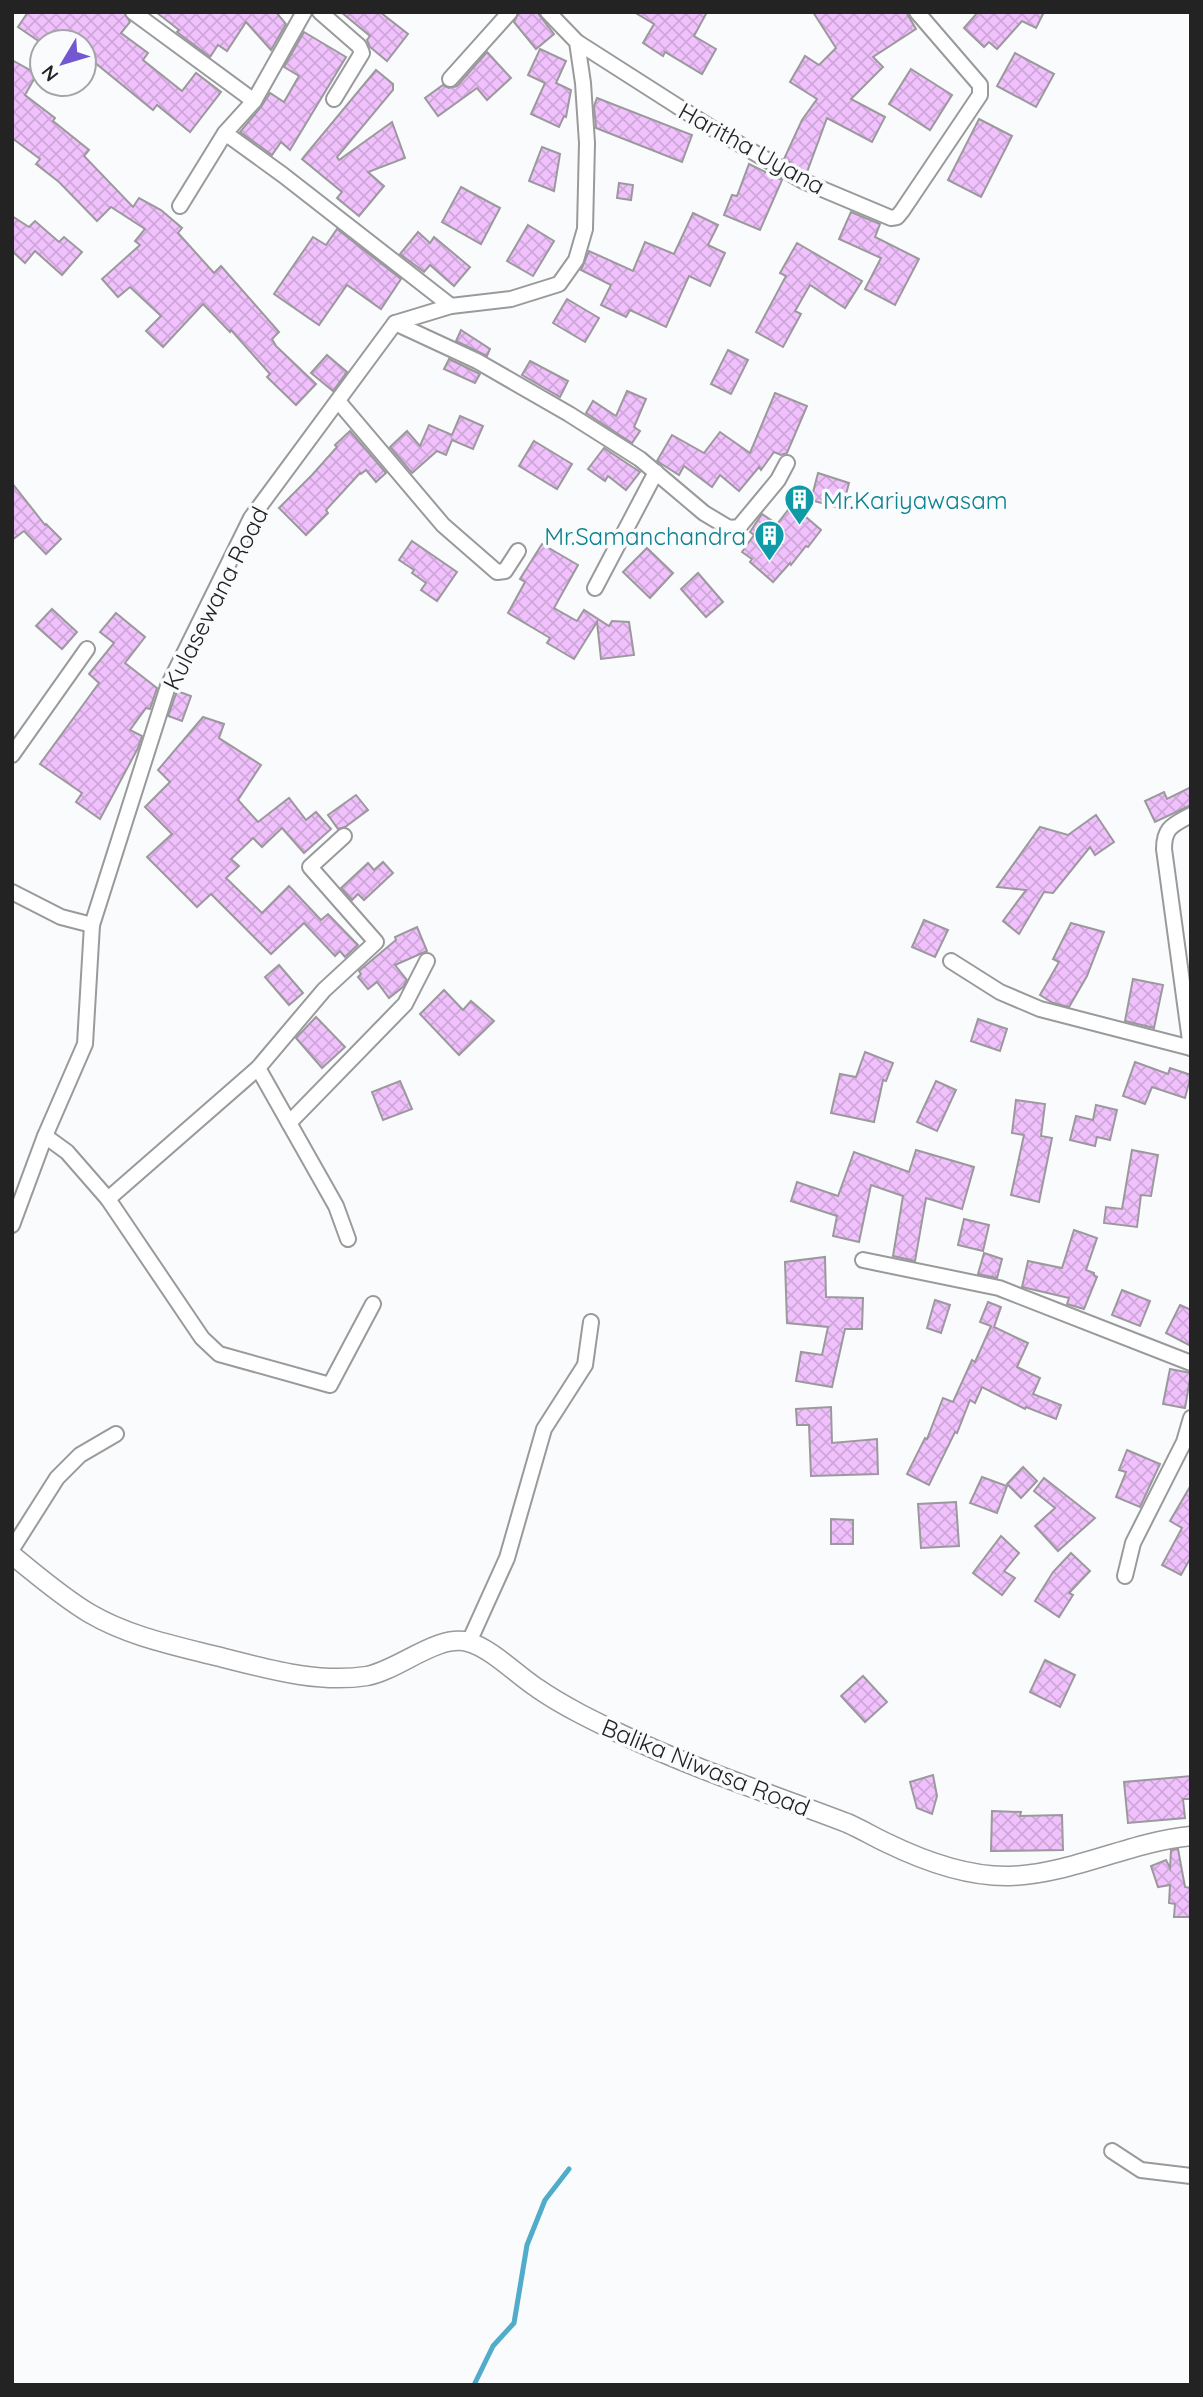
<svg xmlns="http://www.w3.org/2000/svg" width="1203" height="2397" viewBox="0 0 1203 2397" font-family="Quicksand,sans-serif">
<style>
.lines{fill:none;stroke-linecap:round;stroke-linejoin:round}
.stream{stroke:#51acca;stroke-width:5}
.building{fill:url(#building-cross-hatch);stroke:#9b999c;stroke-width:2}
.minor-casing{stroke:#999a9c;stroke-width:18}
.tertiary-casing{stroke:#999a9c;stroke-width:21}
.minor{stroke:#fff;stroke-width:14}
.tertiary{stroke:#fff;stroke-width:18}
.labels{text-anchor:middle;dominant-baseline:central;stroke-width:7;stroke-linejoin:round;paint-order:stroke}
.street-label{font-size:24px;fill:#232324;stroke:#fafbfd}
.culture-label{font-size:24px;fill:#0d838f;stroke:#fafbfd;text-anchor:start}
</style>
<defs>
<pattern id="building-cross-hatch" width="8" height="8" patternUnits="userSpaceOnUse" patternTransform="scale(1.75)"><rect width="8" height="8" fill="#f1c1fd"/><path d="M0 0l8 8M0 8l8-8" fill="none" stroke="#cea6d9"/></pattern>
</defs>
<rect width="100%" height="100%" fill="#fafbfd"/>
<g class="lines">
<path class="stream" d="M474,2385L493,2346L514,2323L527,2245L545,2200L569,2169"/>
</g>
<g class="building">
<path d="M28,12H124L130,22L121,33L148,53L143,60L182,91L196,73L221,92L190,132L157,105L153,110L94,62L84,76V42H40L18,27Z"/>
<path d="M156,12H276L286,24L271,50L246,22L227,51L218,45L210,57L177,32L179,30Z"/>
<path d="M341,12H380L408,34L387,61L370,47L367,40L370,36Z"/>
<path d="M519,12H537L554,34L536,49L514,22Z"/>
<path d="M634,12H707L694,36L716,49L702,74L665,52L663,56L643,43L654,24Z"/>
<path d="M813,12H906L916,29L873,57L883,67L851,99L885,117L872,142L827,118L807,172L784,159L802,120L817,99L790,82L805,56L819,65L836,48Z"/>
<path d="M978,12H1044L1036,28L1022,21L997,49L989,42L984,47L964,28Z"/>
<path d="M304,32L346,57L290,150L281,142L272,155L240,132L261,107L270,93L284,102L299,76L284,67Z"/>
<path d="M540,49L566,61L556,83L571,90L566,117L564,116L559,127L531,114L545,83L528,75Z"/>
<path d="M487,52L511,78L487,100L477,88L438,116L425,98L443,85L449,88L457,86Z"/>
<path d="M1015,53L1054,74L1036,107L997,86Z"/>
<path d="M12,60L37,74L25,95L55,118L53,121L89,150L84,156L133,207L139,198L161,210L182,228L178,233L214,273L221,266L279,332L272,339L276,346L316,384L296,405L267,377L270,374L231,330L230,332L203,304L163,347L146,331L161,316L130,287L118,297L102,279L140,245L135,241L145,229L111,207L97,221L59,182L36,164L40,159L12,138Z"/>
<path d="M911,69L952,95L930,130L889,104Z"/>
<path d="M376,70L393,84V90L337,157L339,160L392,122L405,158L368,172L384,186L359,216L337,198L342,192L302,159Z"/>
<path d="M597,98L692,135L682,162L596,128L594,106Z"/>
<path d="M979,119L1012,136L981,197L948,180Z"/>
<path d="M542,147L560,154L554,191L529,181Z"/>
<path d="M749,164L782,180L760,230L724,215L732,195L737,196Z"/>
<path d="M619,183L633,185L631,200L617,198Z"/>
<path d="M461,187L500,208L481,244L442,222Z"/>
<path d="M851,212L880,224L875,237L919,259L895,305L865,289L881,258L839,239Z"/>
<path d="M693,213L718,225L708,245L725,253L710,286L689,276L666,327L630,310L626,317L601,305L611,285L581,270L589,251L633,271L645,242L674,254Z"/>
<path d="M12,216L29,227L35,221L59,242L64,237L82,252L62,275L35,251L25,263L12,251Z"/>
<path d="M528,225L554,241L533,276L507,261Z"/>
<path d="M337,229L401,279L381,309L347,285L319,325L274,294L313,237L326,245Z"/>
<path d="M418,232L430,243L434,237L470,267L454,286L430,265L424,272L400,254Z"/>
<path d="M797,243L862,281L845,308L810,285L795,311L801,314L783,347L756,332L786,276L780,273Z"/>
<path d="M567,299L599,318L585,342L553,323Z"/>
<path d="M461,330L490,349L487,356L456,341Z"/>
<path d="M728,350L748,360L731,394L711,384Z"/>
<path d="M327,355L347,372L333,391L311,373Z"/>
<path d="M449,359L480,374L475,383L444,369Z"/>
<path d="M530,361L568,381L560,397L522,375Z"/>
<path d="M627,391L646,399L634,427L640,431L632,443L586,413L593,401L616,416Z"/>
<path d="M775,393L807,406L787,453L781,455L774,452L761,470L759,467L739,491L720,475L712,487L684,466L679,475L657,461L672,435L704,453L720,432L750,453Z"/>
<path d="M460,416L483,426L473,449L452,440L446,455L437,451L412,473L390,447L407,431L420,446L429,425L452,435Z"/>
<path d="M350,431L386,473L376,482L366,470L361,474L360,473L326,510L328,513L306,535L279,508L312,475L337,447L335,445Z"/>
<path d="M534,441L572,464L557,489L519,466Z"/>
<path d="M604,448L640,472L626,490L608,476L605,481L588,469Z"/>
<path d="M818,473L849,483L842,509L811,500Z"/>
<path d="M12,483L45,525L46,524L61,539L46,554L24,531L12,540Z"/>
<path d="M792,505L821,530L808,547L806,546L791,565L790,563L773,582L750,562L752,559L742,552L754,535L750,532L762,514L777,524Z"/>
<path d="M412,541L457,572L437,601L421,590L426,583L412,573L414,570L399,560Z"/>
<path d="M542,544L578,565L554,608L577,621L584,610L609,626L612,621L629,622L634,655L601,659L597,622L574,659L547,643L550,638L508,613L525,582L520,579Z"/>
<path d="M647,548L673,573L650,598L623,572Z"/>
<path d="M698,573L723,602L706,617L681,589Z"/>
<path d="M52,609L77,632L62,649L36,626Z"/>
<path d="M116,613L145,637L125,663L157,688L150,709L146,708L130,730L142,736L138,748L100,819L76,802L82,793L40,764L99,683L89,674L114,643L100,632Z"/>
<path d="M177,691L191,696L182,721L168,716Z"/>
<path d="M203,717L224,724L219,738L261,765L238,800L258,822L289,798L306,820L316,812L331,829L304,853L282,828L262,847L253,838L231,859L239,866L226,878L262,913L289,886L321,920L328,914L358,945L345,957L340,951L335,956L304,923L271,954L211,894L197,907L147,857L172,834L145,807L170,782L158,770Z"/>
<path d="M1191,787V805L1155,822L1145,801L1164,792L1167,799Z"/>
<path d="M356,795L368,810L345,827L338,829L328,815Z"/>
<path d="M1096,815L1114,842L1095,855L1090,847L1053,893L1044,892L1019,934L1003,921L1026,890L997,887L1040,827L1068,835Z"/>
<path d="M383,862L393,873L364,900L358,894L352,900L341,888L368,863L374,870Z"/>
<path d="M924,920L948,930L935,957L912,947Z"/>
<path d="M1071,923L1104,932L1087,976L1069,1007L1053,1003L1040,995L1059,962L1053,959Z"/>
<path d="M417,927L427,951L395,965L407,980L403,987L389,998L377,982L368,989L358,977L361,974L359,971L396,940L395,937Z"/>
<path d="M279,965L303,993L289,1005L265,977Z"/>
<path d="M1133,979L1163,985L1154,1028L1125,1021Z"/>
<path d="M444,990L463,1010L471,1001L494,1021L459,1055L420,1014Z"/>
<path d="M316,1017L345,1047L322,1068L296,1038Z"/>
<path d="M978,1019L1007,1029L1000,1051L971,1041Z"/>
<path d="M865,1052L893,1063L886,1081L883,1080L874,1122L831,1113L840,1074L856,1077Z"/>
<path d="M1135,1062L1168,1074L1170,1068L1191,1075L1185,1098L1152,1087L1145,1104L1123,1096Z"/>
<path d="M400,1081L412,1109L383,1120L372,1092Z"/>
<path d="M936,1081L956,1090L937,1131L917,1122Z"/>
<path d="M1016,1100L1045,1104L1041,1136L1052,1138L1039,1202L1011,1195L1024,1135L1012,1133Z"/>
<path d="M1096,1105L1117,1110L1110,1140L1097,1137L1095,1146L1070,1140L1076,1116L1093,1120Z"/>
<path d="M916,1150L974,1167L962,1209L926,1198L915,1261L893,1256L903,1196L871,1185L859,1242L833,1236L837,1216L791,1201L797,1182L838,1196L854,1152L909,1172Z"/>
<path d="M1132,1150L1158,1155L1151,1196L1141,1195L1137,1227L1104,1223L1106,1207L1122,1209Z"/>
<path d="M964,1219L989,1225L983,1251L958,1245Z"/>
<path d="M1074,1230L1097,1238L1086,1270L1094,1273V1275L1097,1277L1084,1309L1067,1304L1069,1298L1022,1287L1028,1261L1062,1268Z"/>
<path d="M984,1253L1002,1259L997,1278L978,1274Z"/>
<path d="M825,1257L826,1297L863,1298L862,1329H845L832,1387L796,1381L801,1352L822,1355L828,1327L787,1323L785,1262Z"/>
<path d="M1122,1290L1150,1301L1140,1326L1112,1315Z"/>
<path d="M935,1300L950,1305L941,1333L927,1328Z"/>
<path d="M988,1302L1001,1307L994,1327L1028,1343L1017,1367L1040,1378L1033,1394L1061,1405L1056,1419L1026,1407L1025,1409L982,1387L975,1403L970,1400L957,1433L955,1432L929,1485L907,1474L925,1438L927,1439L943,1398L953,1402L972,1360L975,1362L991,1326L980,1322Z"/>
<path d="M1180,1305L1191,1310V1346L1166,1333Z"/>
<path d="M1170,1369L1191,1373L1185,1408L1163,1404Z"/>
<path d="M831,1407L832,1443L877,1439L878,1474L811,1476L809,1425H797L796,1409Z"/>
<path d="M1127,1450L1160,1464L1140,1507L1116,1497L1126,1472L1119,1470Z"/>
<path d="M1023,1467L1037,1481L1021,1498L1007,1484Z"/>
<path d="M982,1477L1007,1486L997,1513L970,1503Z"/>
<path d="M1044,1478L1095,1518L1058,1551L1035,1526L1055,1508L1034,1491Z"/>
<path d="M1191,1485V1557L1181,1575L1162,1565L1182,1528L1170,1521Z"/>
<path d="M956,1502L959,1546L921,1548L918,1504Z"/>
<path d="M831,1519L853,1520V1544H831Z"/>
<path d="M1001,1536L1019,1553L1004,1571L1015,1578L1002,1595L973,1573Z"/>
<path d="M1071,1553L1090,1571L1069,1593L1073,1595L1059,1617L1035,1601L1053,1572Z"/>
<path d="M1045,1660L1075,1675L1060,1707L1030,1692Z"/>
<path d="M863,1676L887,1702L865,1722L841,1696Z"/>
<path d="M933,1775L937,1796L932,1814L917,1808L910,1782Z"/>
<path d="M1191,1776V1799H1183L1185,1818L1128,1823L1124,1782Z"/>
<path d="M992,1811L1021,1812L1020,1816L1062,1815L1063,1850L991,1851Z"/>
<path d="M1178,1849L1185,1887L1191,1888V1917H1174L1175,1904L1169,1903L1170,1885L1158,1887L1151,1866L1166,1860L1170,1868L1171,1850Z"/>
</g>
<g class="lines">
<defs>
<g id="minor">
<path d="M133,12L254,101"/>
<path d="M320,12L359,46L362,53L334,99"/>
<path d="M577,42L710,127L803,181L891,218L897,217L902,211L980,95V85L917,12"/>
<path d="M450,79L510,12"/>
<path d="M225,133L283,175L451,306"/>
<path d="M180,206L225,133L254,101L304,12"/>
<path d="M395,323L477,361L569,414L640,459L704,513L729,528L739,527L778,480L787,463"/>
<path d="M338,401L443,525L497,572L505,571L518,551"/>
<path d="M595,588L656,472"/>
<path d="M12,755L87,649"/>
<path d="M12,892L61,917L92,925"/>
<path d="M951,961L1000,992L1040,1009L1191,1048"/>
<path d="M1191,1048L1164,849C1164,827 1173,825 1191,815"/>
<path d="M258,1068L336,1206L348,1239"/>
<path d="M289,1123L405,1004L427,961"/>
<path d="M45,1136L67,1152L108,1199L202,1338L219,1354L330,1385L373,1304"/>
<path d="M108,1199L258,1068L324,990L376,942L310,867L344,836"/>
<path d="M12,1225L45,1136L85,1044L92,925L168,686L251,518L395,323L451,306L511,299L559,284L576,260L585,229L587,143L583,83L577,42L548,12"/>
<path d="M863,1260L999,1288L1191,1363"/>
<path d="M12,1549L57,1478L80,1455L116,1434"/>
<path d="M1125,1576L1133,1543L1184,1442L1191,1418"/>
<path d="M469,1642L507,1558L544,1429L585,1365L591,1322"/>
<path d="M1112,2151L1141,2170L1191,2176"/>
</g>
<path id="tertiary" d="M12,1555C37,1575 62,1597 89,1613C128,1636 172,1645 216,1656C265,1668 316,1684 367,1676C399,1670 437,1634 468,1642C491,1648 517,1675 537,1688C563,1706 592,1720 621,1734C694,1769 771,1794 847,1823C861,1829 874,1837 887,1843C924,1861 969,1877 1010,1876C1072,1874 1129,1842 1191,1836"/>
</defs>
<use href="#minor" class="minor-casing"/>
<use href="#tertiary" class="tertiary-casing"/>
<use href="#minor" class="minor"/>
<use href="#tertiary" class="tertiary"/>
</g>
<defs>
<symbol id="building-pin" viewBox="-11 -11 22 30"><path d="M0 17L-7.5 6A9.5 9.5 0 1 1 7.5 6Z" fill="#0f9aa8" stroke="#fafbfd"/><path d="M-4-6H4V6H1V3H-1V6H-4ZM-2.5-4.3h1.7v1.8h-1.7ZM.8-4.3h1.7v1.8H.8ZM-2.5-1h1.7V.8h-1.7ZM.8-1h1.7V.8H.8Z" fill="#fff"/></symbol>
</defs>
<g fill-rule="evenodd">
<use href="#building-pin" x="782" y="482" width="35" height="47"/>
<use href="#building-pin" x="752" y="518" width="35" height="47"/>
</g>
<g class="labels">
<g class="street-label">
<text transform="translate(752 148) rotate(29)">Haritha Uyana</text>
<text transform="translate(215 598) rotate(-63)">Kulasewana Road</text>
<text transform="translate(706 1767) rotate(22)">Balika Niwasa Road</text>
</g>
<g class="culture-label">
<text x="823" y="500">Mr.Kariyawasam</text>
<text x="746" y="536" text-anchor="end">Mr.Samanchandra</text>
</g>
</g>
<rect width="1203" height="2397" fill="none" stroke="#232324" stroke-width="28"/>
<g transform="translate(63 63) rotate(232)"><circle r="33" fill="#fafbfd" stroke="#a4a5a6" stroke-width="2"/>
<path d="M0-5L12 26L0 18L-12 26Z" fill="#7257d1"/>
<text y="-10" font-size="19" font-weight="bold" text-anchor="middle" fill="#232324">N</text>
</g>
</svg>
